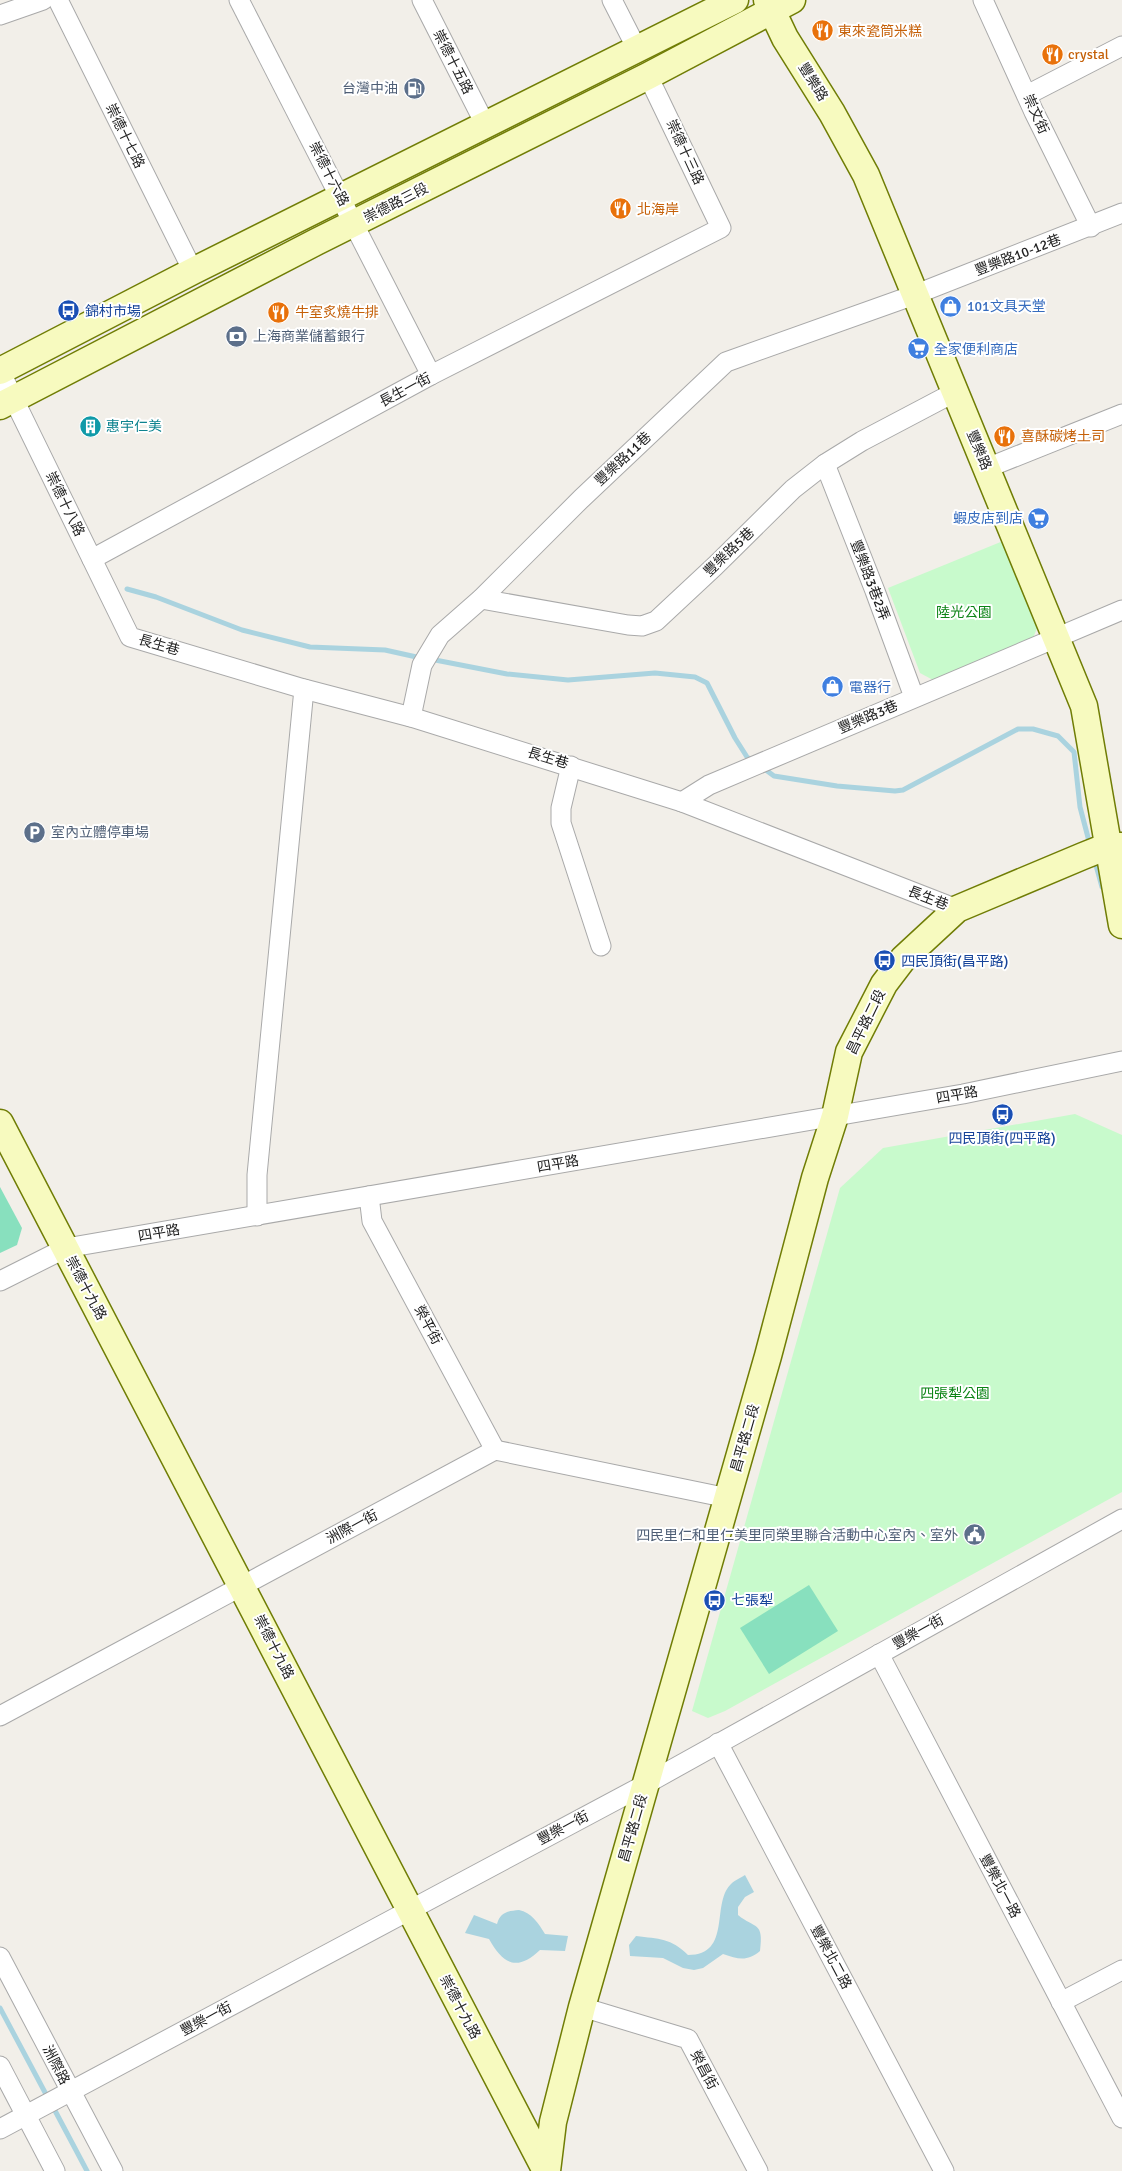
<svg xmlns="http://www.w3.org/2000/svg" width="1122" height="2171" viewBox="0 0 1122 2171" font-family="Signika,'Noto Sans TC',sans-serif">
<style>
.park{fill:#c8facc}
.pitch{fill:#88e0be}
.water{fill:#aad3df}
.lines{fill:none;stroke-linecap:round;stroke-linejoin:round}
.stream{stroke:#aad3df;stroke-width:5}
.street-casing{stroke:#a9a9a9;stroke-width:21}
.secondary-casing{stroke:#707d05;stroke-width:29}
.street{stroke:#fff;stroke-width:19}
.secondary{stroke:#f7fabf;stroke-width:26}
.labels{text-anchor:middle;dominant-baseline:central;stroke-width:4;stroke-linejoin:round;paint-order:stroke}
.food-label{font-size:14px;fill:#c56008;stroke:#fff;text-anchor:start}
.street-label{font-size:14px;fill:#222;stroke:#fff}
.service-label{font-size:14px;fill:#4e5e75;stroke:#fff;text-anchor:end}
.shop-label{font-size:14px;fill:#366cbe;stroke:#fff;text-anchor:start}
.transit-label{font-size:14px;fill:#164399;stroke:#fff;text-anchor:start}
.culture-label{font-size:14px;fill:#0d838f;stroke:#fff;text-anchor:start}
.park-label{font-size:14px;fill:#0c8416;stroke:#fff}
</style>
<rect width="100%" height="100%" fill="#f2efe9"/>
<g class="park">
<path d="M1003,541L1038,626L1033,638L933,680L920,673L888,588Z"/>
<path d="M1075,1114L1122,1135V1492L725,1711L708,1718L692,1711L840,1188L883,1148Z"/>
</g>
<g class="pitch">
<path d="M0,1187L22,1228L17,1245L0,1253Z"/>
<path d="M809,1585L838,1631L769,1674L740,1628Z"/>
</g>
<g class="water">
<path d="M745,1875L754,1892L745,1897L738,1907V1915C755,1929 764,1921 760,1951C747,1962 738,1959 723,1954L703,1968L694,1970L683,1968L663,1958L630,1956L629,1945L636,1936C659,1939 671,1938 688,1955C733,1955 710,1902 732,1883C735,1880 741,1878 745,1875Z"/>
<path d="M519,1910C531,1912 539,1924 545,1934L568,1936L565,1951L540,1950C517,1972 503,1964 489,1939L465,1933L474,1915L497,1924C500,1912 508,1911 519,1910Z"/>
</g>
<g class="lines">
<g class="stream">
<path d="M127,589L156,597L242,630L310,647L385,650L421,658"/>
<path d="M430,659L507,674L568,680L655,673L695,677L707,683L735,738L747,757L753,761"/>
<path d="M762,767L774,776L837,786L895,791L903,790L1018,729H1033L1058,736L1074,752L1080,807L1090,845"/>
<path d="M1094,858L1102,887L1107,891"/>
<path d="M0,2008L48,2098"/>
<path d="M52,2105L87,2171"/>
</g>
<defs>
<g id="street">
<path d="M58,0L193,271"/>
<path d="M239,0L431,375"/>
<path d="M422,0L485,124"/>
<path d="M612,0L637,49"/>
<path d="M983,0L1034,112L1091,227"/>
<path d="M0,15L43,0"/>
<path d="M1027,95L1122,46"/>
<path d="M0,371L130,637L304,689L411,717L682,802L957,909"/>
<path d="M825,464L875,591L914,697"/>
<path d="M987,468L1122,414"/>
<path d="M92,559L431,375L721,228L648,76"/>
<path d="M481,599L628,625L642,626L656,621L715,566L793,489L825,464L862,441L955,392"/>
<path d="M411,717L422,665L440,635L481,599L581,499L726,362L914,295L1122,213"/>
<path d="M571,766L561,808V823L601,946"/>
<path d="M682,802L709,785L1122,610"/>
<path d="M369,1196L372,1221L495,1450"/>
<path d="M257,1216V1175L304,689"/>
<path d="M0,1281L66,1248L963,1094L1122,1061"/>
<path d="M879,1654L1122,2118"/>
<path d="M0,1716L495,1450L728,1498"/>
<path d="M718,1743L944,2171"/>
<path d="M0,1957L113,2171"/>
<path d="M1061,2002L1122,1970"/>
<path d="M582,2007L688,2039L758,2171"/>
<path d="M0,2066L55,2171"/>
<path d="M0,2129L646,1784L1122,1519"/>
</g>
<g id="secondary">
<path d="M767,0L785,38L832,113L866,175L1084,706L1122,925"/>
<path d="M0,371L193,271L735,0"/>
<path d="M0,406L316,242L648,76L792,0"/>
<path d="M0,1123L546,2171"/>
<path d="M547,2171L553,2122L582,2007L768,1356L815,1178L835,1116L849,1052L884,984L903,959L957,909L1083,856L1108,846H1122"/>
</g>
</defs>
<use href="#street" class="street-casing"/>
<use href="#secondary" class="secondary-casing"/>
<use href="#street" class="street"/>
<use href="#secondary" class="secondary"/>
</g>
<defs>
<symbol id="restaurant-disc" viewBox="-11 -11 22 22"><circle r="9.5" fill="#e8710a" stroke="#fff"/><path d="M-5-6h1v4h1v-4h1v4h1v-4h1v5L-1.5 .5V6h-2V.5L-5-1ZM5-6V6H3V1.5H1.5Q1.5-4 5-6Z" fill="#fff"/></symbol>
<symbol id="fuel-disc" viewBox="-11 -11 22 22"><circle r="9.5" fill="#5c6f8a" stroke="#fff"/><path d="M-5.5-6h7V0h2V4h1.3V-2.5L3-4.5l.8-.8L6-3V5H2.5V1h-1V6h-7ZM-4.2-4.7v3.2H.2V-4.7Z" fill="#fff"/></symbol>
<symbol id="shop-disc" viewBox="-11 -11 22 22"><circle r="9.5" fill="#3f7fe0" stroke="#fff"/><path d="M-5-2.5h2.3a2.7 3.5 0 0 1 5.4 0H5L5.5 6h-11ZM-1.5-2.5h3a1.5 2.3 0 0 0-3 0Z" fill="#fff"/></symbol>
<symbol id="bus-disc" viewBox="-11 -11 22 22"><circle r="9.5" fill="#1a4fb4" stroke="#fff"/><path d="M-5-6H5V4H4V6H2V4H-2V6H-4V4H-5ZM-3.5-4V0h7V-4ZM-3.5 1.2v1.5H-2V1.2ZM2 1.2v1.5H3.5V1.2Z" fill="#fff"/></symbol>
<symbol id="bank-disc" viewBox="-11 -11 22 22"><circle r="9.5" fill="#5c6f8a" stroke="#fff"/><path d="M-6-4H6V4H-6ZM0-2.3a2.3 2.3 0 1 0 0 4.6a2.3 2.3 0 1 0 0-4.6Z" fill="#fff"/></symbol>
<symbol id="supermarket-disc" viewBox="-11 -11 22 22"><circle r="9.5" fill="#3f7fe0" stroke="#fff"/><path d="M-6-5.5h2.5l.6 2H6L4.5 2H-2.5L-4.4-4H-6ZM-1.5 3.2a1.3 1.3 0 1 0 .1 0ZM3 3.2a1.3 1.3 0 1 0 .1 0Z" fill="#fff"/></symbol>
<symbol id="building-disc" viewBox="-11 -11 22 22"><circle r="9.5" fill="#0f9aa8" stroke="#fff"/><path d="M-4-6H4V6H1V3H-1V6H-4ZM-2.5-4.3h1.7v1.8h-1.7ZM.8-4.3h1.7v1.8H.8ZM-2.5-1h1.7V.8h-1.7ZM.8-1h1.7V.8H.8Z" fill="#fff"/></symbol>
<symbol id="parking-disc" viewBox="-11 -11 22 22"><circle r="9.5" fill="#5c6f8a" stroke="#fff"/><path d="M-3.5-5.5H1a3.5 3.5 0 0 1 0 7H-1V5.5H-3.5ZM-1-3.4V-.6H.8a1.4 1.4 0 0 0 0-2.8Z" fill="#fff"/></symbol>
<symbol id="civic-disc" viewBox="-11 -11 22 22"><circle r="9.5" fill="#5c6f8a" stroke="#fff"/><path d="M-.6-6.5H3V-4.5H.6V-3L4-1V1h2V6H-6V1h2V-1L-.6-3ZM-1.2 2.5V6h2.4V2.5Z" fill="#fff"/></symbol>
</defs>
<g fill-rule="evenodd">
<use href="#restaurant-disc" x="810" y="18" width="25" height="25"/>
<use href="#restaurant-disc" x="1040" y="42" width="25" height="25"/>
<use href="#fuel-disc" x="402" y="76" width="25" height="25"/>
<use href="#restaurant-disc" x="608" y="196" width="25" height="25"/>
<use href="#shop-disc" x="938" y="294" width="25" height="25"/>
<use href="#bus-disc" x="56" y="298" width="25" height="25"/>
<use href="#restaurant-disc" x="266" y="300" width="25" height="25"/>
<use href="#bank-disc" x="224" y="324" width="25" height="25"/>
<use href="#supermarket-disc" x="906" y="336" width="25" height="25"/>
<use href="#building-disc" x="78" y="414" width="25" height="25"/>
<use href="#restaurant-disc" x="992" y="424" width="25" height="25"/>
<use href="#supermarket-disc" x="1026" y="506" width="25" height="25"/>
<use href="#shop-disc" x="820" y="674" width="25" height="25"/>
<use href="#parking-disc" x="22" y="820" width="25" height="25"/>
<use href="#bus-disc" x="872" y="948" width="25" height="25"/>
<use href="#bus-disc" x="990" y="1102" width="25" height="25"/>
<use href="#civic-disc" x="962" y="1522" width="25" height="25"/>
<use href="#bus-disc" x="702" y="1588" width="25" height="25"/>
</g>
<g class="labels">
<g class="food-label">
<text x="838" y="31">東來瓷筒米糕</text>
<text x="1068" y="54">crystal</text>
<text x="637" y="209">北海岸</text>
<text x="295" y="312">牛室炙燒牛排</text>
<text x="1021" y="436">喜酥碳烤土司</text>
</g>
<g class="street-label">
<text transform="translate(453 62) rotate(63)">崇德十五路</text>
<text transform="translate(813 82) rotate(58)">豐樂路</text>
<text transform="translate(1036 114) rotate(66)">崇文街</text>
<text transform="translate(125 136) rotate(64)">崇德十七路</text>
<text transform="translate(685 152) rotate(65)">崇德十三路</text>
<text transform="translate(329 174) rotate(63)">崇德十六路</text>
<text transform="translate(396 203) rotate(-27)">崇德路三段</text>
<text transform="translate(1018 255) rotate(-21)">豐樂路10-12巷</text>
<text transform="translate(405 390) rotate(-28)">長生一街</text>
<text transform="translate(979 450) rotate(67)">豐樂路</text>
<text transform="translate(623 459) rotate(-43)">豐樂路11巷</text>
<text transform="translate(65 504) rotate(64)">崇德十八路</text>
<text transform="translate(729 552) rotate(-44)">豐樂路5巷</text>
<text transform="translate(870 580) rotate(69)">豐樂路3巷2弄</text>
<text transform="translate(159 645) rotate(16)">長生巷</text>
<text transform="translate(868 717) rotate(-23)">豐樂路3巷</text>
<text transform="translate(548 758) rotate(17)">長生巷</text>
<text transform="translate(928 898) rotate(21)">長生巷</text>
<text transform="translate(866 1022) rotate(-64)">昌平路二段</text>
<text transform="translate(957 1095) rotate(-10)">四平路</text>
<text transform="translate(558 1164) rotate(-10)">四平路</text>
<text transform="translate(159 1233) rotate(-10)">四平路</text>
<text transform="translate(86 1288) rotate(62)">崇德十九路</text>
<text transform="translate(428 1325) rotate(62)">榮平街</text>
<text transform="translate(745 1438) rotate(-74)">昌平路二段</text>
<text transform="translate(352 1527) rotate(-28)">洲際一街</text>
<text transform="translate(918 1632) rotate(-29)">豐樂一街</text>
<text transform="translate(274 1647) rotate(63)">崇德十九路</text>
<text transform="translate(563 1828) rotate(-28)">豐樂一街</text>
<text transform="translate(633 1828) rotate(-74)">昌平路二段</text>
<text transform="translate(1000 1886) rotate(62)">豐樂北一路</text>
<text transform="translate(831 1957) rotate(62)">豐樂北二路</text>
<text transform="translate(460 2007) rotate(62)">崇德十九路</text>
<text transform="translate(206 2019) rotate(-28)">豐樂一街</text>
<text transform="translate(56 2065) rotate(63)">洲際路</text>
<text transform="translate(704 2070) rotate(62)">榮昌街</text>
</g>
<g class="service-label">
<text x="398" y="88">台灣中油</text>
<text x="253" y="336" text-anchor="start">上海商業儲蓄銀行</text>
<text x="51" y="832" text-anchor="start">室內立體停車場</text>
<text x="958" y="1535">四民里仁和里仁美里同榮里聯合活動中心室內、室外</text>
</g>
<g class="shop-label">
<text x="967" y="306">101文具天堂</text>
<text x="934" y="349">全家便利商店</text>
<text x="1023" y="518" text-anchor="end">蝦皮店到店</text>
<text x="849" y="687">電器行</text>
</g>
<g class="transit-label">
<text x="85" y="311">錦村市場</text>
<text x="901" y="961">四民頂街(昌平路)</text>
<text x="1002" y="1138" text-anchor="middle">四民頂街(四平路)</text>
<text x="731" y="1600">七張犁</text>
</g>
<g class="culture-label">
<text x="106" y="426">惠宇仁美</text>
</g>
<g class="park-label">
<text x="964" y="612">陸光公園</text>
<text x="955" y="1393">四張犁公園</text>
</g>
</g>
</svg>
